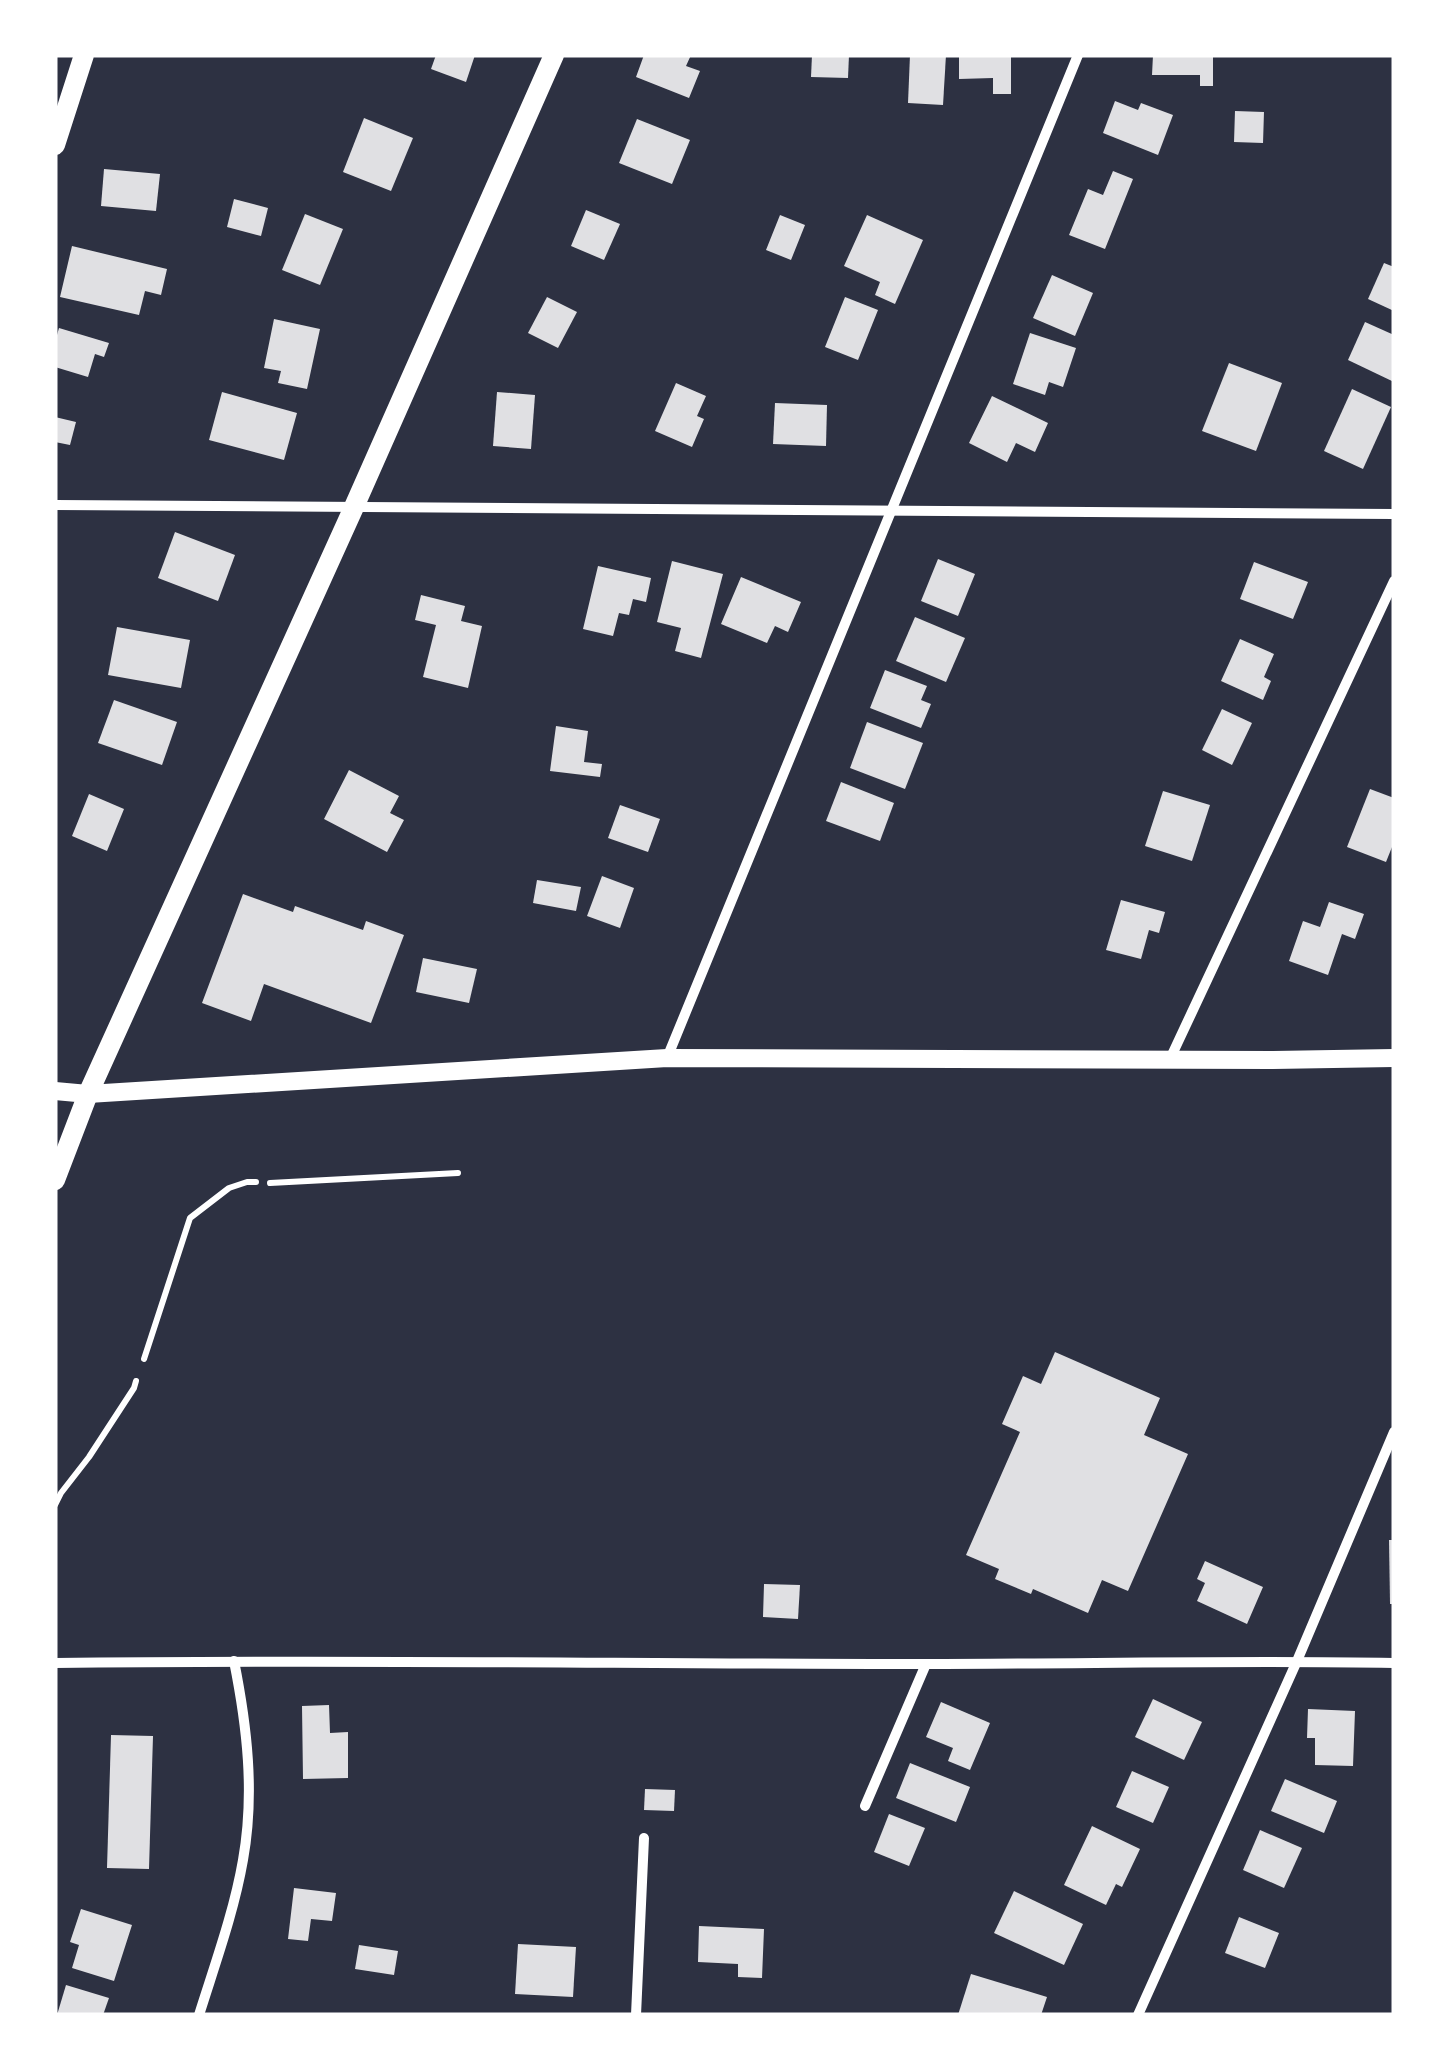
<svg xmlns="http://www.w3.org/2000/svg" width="1449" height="2070" viewBox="0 0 1449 2070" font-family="'Times New Roman',serif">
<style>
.building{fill:#e0e0e3}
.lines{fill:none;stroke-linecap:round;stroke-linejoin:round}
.service{stroke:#fff;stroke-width:6}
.minor{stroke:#fff;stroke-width:10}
.secondary{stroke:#fff;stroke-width:18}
.primary{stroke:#fff;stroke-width:20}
</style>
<rect width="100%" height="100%" fill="#2d3142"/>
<g class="building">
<path d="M436,55H475L466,82L431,69Z"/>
<path d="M644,55H691L686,66L700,71L689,98L636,77Z"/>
<path d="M812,55H849L848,78L811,77Z"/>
<path d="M910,55H946L943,105L908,103Z"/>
<path d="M959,55H1011V94H993V78L959,79Z"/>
<path d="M1153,55H1213V86H1200V75H1152Z"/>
<path d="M1115,101L1138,110L1141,103L1173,115L1158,155L1103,133Z"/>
<path d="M1235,111L1264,112L1263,143L1234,142Z"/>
<path d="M364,118L413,138L391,191L343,172Z"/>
<path d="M637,119L690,140L672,184L619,163Z"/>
<path d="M104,169L160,174L156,211L101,206Z"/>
<path d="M1113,171L1133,179L1105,249L1069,235L1088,189L1103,195Z"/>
<path d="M234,199L268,208L261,236L227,227Z"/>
<path d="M586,210L620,224L604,260L571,246Z"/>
<path d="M305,214L343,229L320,285L282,270Z"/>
<path d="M780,215L805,225L791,260L766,250Z"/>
<path d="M867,215L923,240L895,304L875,295L880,282L844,266Z"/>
<path d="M72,246L167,269L161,295L145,291L139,315L60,297Z"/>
<path d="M1384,263L1394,267V311L1368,299Z"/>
<path d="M1052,275L1093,293L1075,336L1033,318Z"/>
<path d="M547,297L577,312L558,348L528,333Z"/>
<path d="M845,297L878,310L858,360L825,347Z"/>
<path d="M274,319L320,329L307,389L278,383L281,371L264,368Z"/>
<path d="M1365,322L1394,335V382L1348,360Z"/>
<path d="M59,328L109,343L104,357L95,354L88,377L55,367V342Z"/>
<path d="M1030,333L1076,348L1063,387L1049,382L1045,395L1013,384Z"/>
<path d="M1229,363L1282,383L1256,451L1202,431Z"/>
<path d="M676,383L706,396L697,416L704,419L692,447L655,431Z"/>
<path d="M1352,389L1391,407L1363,469L1324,451Z"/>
<path d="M222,392L297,413L284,460L209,440Z"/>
<path d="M497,392L535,395L531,449L493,446Z"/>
<path d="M992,396L1048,423L1035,452L1016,443L1007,462L969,443Z"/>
<path d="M775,403L827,405L826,446L773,444Z"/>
<path d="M55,417L76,422L70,445L55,442Z"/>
<path d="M175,532L235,555L218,601L158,578Z"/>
<path d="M938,559L975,574L958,616L921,601Z"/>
<path d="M672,561L723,574L701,658L675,651L681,628L657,622Z"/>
<path d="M1254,562L1308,582L1293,619L1240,599Z"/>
<path d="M598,566L651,578L646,602L633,599L629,615L619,613L613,636L583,629Z"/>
<path d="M741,577L801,602L788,632L775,626L767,643L721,624Z"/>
<path d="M421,595L465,606L461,621L482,626L468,688L423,677L436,625L415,620Z"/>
<path d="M915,617L965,638L946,682L896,661Z"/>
<path d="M117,627L190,640L181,688L108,675Z"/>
<path d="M1240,639L1274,654L1264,677L1271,681L1263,700L1221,681Z"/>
<path d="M885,670L927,686L921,700L931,704L921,728L870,708Z"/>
<path d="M114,700L177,722L162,765L98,743Z"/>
<path d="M1222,709L1252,723L1232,765L1202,750Z"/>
<path d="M867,722L923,743L905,789L850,768Z"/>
<path d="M556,726L588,731L584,762L602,764L600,777L550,771Z"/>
<path d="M349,770L399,796L390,813L404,820L387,852L324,819Z"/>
<path d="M841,782L894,803L880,841L826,821Z"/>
<path d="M1370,789L1394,798V842L1386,862L1347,847Z"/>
<path d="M1163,791L1210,805L1192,861L1145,846Z"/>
<path d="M89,794L124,809L107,851L72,836Z"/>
<path d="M620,805L660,819L648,852L608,838Z"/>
<path d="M602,876L634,888L620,928L587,916Z"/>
<path d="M537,880L581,887L576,911L533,903Z"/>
<path d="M243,894L293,912L295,906L363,930L366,921L404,935L371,1023L264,984L251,1021L202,1003Z"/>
<path d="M1121,900L1165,912L1159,933L1149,930L1141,959L1106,950Z"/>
<path d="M1329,902L1364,914L1355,939L1342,934L1328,975L1289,961L1303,921L1320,927Z"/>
<path d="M423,958L477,969L469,1003L416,992Z"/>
<path d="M1055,1352L1160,1398L1144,1435L1188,1454L1128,1591L1102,1580L1088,1613L1033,1589L1031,1594L995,1579L999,1569L966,1555L1020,1432L1002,1424L1023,1376L1041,1384Z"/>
<path d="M1389,1540H1394V1604H1390Z"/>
<path d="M1205,1561L1263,1587L1247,1624L1197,1601L1205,1583L1197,1579Z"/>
<path d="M764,1584L800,1585L798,1619L763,1617Z"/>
<path d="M1153,1699L1202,1722L1184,1760L1135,1737Z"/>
<path d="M941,1702L990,1723L970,1770L948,1761L953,1748L926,1737Z"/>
<path d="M329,1705L330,1733L348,1732V1778L303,1779L302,1706Z"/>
<path d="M1308,1709L1355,1711L1353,1766L1315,1765V1738H1307Z"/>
<path d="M111,1735L153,1736L149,1869L107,1868Z"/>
<path d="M910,1763L970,1787L956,1822L896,1798Z"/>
<path d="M1132,1771L1169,1787L1153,1823L1116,1807Z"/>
<path d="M1285,1779L1337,1801L1324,1833L1271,1811Z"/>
<path d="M645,1789L675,1790L674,1811L644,1810Z"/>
<path d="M889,1814L925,1828L909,1866L874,1852Z"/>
<path d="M1092,1826L1140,1849L1122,1887L1116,1884L1106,1905L1064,1885Z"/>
<path d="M1260,1830L1302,1848L1284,1888L1243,1870Z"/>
<path d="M294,1888L336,1893L332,1921L311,1919L308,1941L288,1939Z"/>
<path d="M1014,1891L1083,1924L1064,1965L994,1933Z"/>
<path d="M81,1909L132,1925L114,1981L72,1968L79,1945L70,1942Z"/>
<path d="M1239,1917L1279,1933L1265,1968L1225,1953Z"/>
<path d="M699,1926L764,1929L762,1978L738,1977V1964L698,1962Z"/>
<path d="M518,1944L576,1947L573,1997L515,1994Z"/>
<path d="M359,1945L398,1951L394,1975L355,1969Z"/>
<path d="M971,1974L1047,1997L1041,2015H958Z"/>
<path d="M66,1985L109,1998L103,2015H57Z"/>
</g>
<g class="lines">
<g class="service">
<path d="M270,1183L458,1173"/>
<path d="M144,1359L190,1218L229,1188L247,1182H256"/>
<path d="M55,1505L61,1493L89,1457L134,1388L136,1381"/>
</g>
<g class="minor">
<path d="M55,505L1394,514"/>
<path d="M667,1058L1078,55"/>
<path d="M1170,1059L1394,581"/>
<path d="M55,1663C345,1659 635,1664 925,1664C1081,1664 1238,1660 1394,1663"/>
<path d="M865,1806L926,1664"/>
<path d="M199,2015C215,1964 234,1912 243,1860C255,1793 247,1726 234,1661"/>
<path d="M636,2015L644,1838"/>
<path d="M1138,2015L1297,1661L1394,1432"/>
</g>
<path class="secondary" d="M55,1091L88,1094L667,1058L1273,1060L1394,1058"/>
<g class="primary">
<path d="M55,145L84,55"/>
<path d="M55,1180L88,1094L354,507L554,55"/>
</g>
</g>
<rect width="1449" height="2070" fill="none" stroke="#ffffff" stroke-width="115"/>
</svg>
